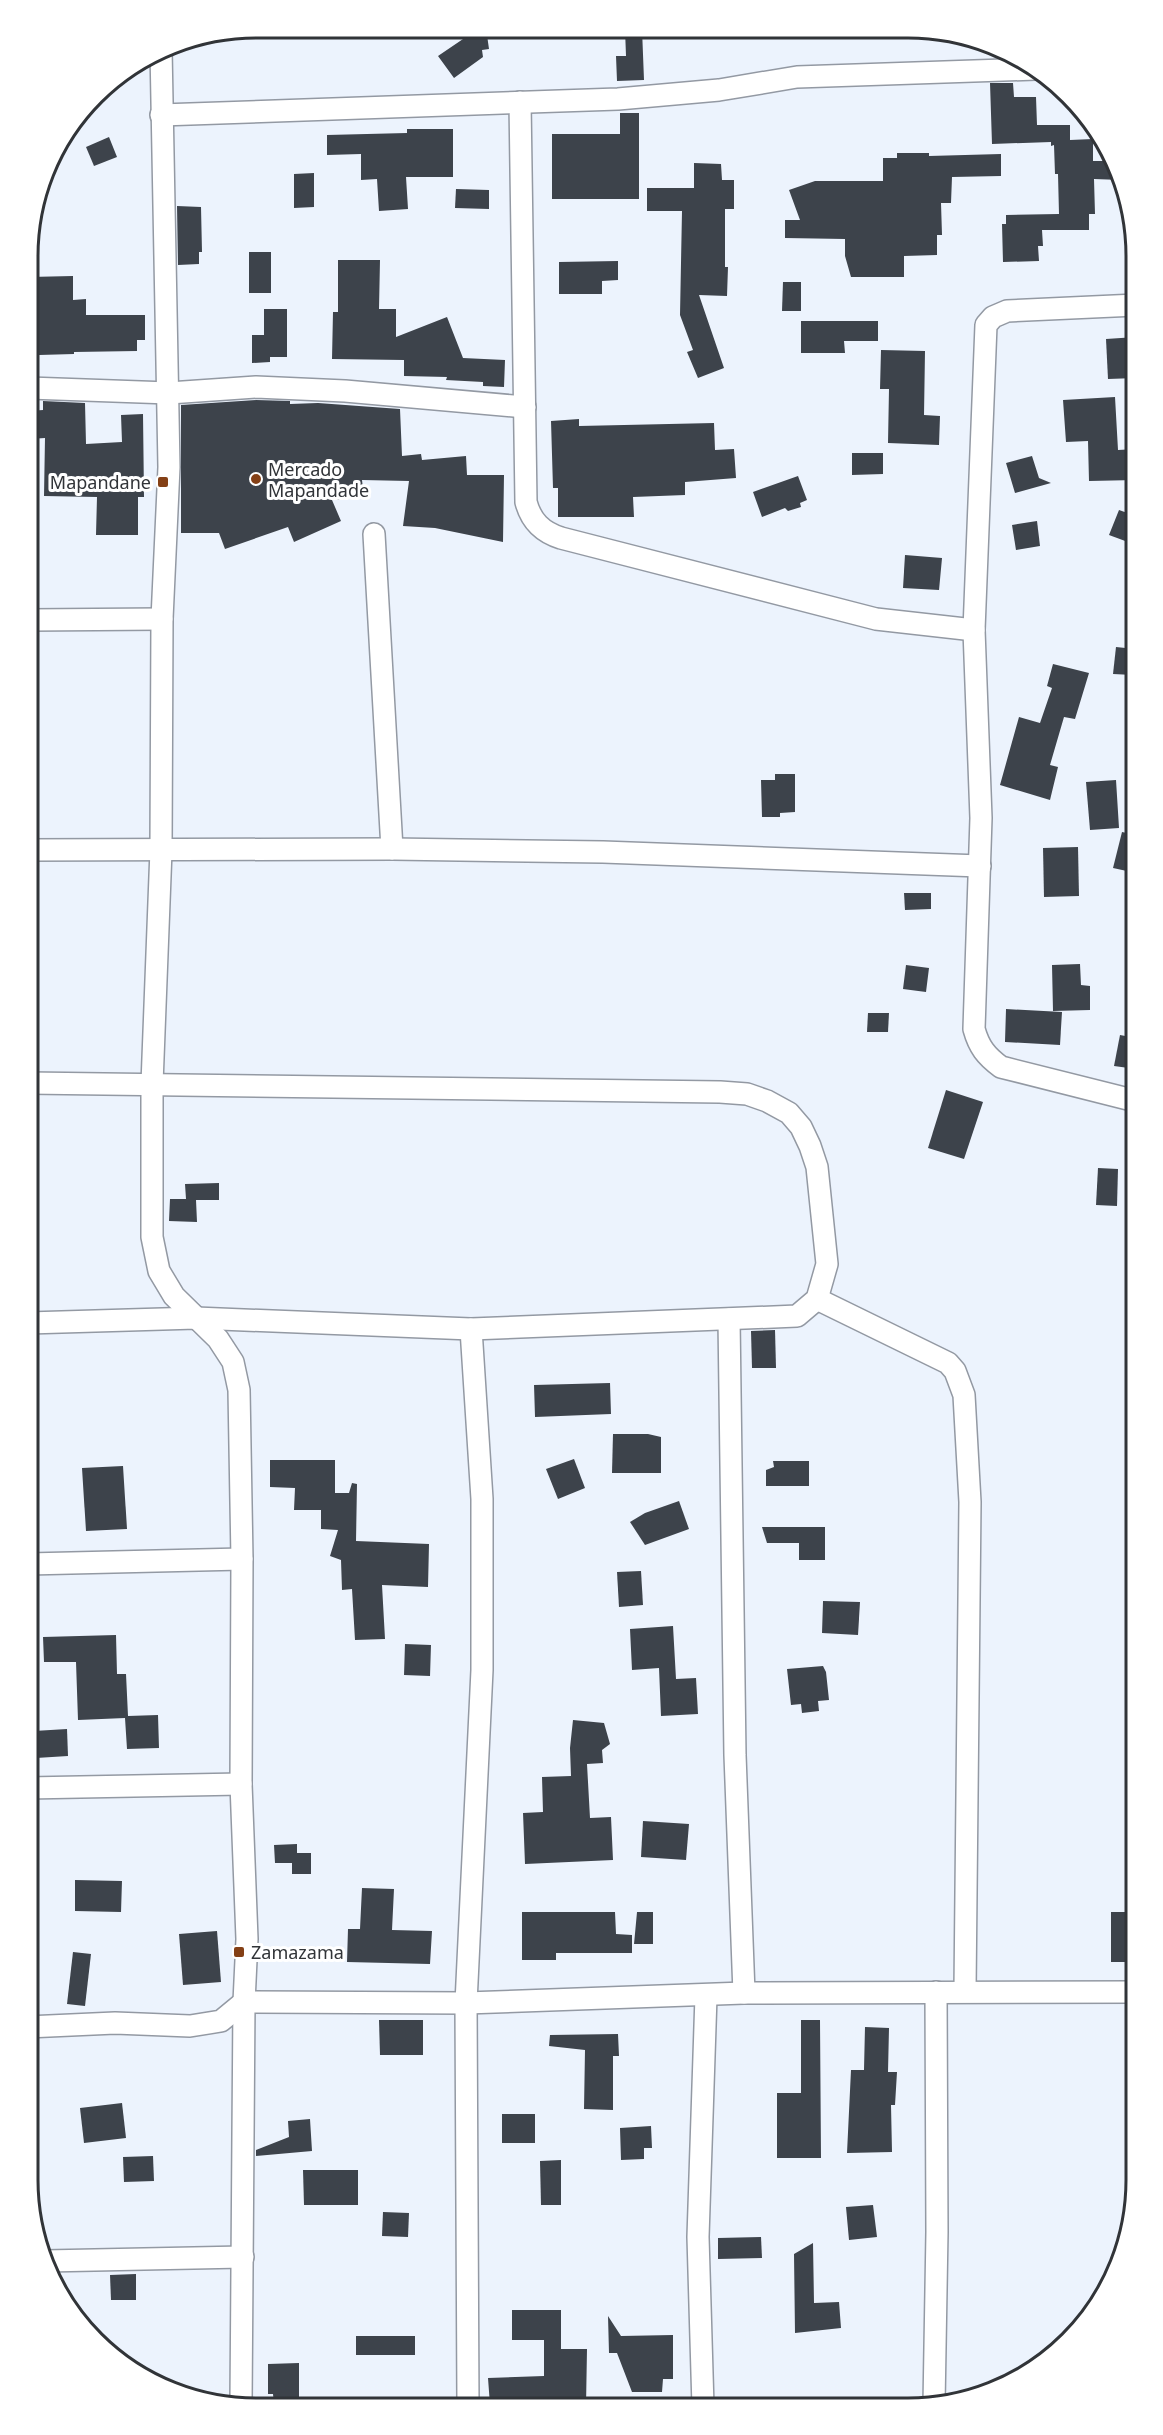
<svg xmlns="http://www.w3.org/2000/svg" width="1163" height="2435" viewBox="0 0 1163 2435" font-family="'Noto Sans',sans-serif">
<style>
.building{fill:#3d434b}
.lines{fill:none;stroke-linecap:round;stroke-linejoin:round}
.minor-casing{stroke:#9399a3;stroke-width:24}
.minor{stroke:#fff;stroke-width:21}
.poi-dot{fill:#844016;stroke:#fff;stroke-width:2}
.labels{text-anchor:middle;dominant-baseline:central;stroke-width:6;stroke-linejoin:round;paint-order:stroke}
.poi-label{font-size:18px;fill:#313438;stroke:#fff;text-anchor:start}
.rim{fill:none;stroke:#313438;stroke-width:3}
</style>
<rect width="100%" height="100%" fill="#ecf3fd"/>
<g class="building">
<path d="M464,28H486L489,49L482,50L483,57L454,78L438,56L466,37Z"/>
<path d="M625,29H642L644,80L617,81L616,56H626Z"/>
<path d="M990,83H1013L1014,97H1036L1037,125H1070V140L1093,139V161H1114L1121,180L1094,179L1095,214H1089V230H1042L1043,246H1038L1039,261L1003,262L1002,224H1006V215L1059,214L1058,174H1055L1054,145L1051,146V142L992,144Z"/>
<path d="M620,113H639V199H552V134H620Z"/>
<path d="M407,129H453V177H406L408,209L379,211L377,179L361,180V154L327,155V135L407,133Z"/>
<path d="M109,137L117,157L94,166L86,147Z"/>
<path d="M897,153H929V156L1001,154V176L952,177L951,203H941L942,235H937V255L904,256V277H851L845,256V239L785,238V220H800L789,190L815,181H883V158H897Z"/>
<path d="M694,163L721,164L722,180H734V209H725V267H728L727,296L699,295L724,368L698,378L687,352L693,350L680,315L682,211H647V188H694Z"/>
<path d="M314,173V207L294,208V174Z"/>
<path d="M456,189L489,190V209L455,208Z"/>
<path d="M177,206L201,207L202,252H199V264L178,265Z"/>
<rect x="249" y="252" width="22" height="41"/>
<path d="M338,260H380L379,309H396V337L447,317L463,358L505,360L504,387L483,386V382L446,380L447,377L404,376V360L332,359L333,312H338Z"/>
<path d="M618,261V280L602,281V294H559V262Z"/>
<path d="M73,276V300L86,299V315H145V340H137V351L74,352V354L39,355V347H29V277Z"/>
<path d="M783,282H801V311H782Z"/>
<path d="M264,309H287V357H270V362L252,363V335H264Z"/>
<path d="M801,321H878V341H844L845,353H801Z"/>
<path d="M1136,337V378L1108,379L1106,339Z"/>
<path d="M881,350L925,351L924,415L940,416L939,445L888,443L889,389H880Z"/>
<path d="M1115,397L1118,450L1136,449V480L1089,481L1088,441L1066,442L1063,400Z"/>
<path d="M256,400L290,401V404L318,403L400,409L402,456L421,454L422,460L466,456L467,475H504L503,542L435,528L403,526L409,481L362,480L364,497L332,500L341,521L294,542L288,527L225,549L219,533H181V405Z"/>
<path d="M43,401L85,403L86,444L122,442L121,415L143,414L144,497H138V535H96L97,497L44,496L45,438L29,439V411L43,410Z"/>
<path d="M579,419V426L714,423L715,450L734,449L736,478L685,482V495L633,497L634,517H558V488H553L551,421Z"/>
<path d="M852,453H883V474L852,475Z"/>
<path d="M1032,456L1039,478L1051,483L1015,493L1006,463Z"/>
<path d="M798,476L807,500L800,503L801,507L788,511L785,508L762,517L753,492Z"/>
<path d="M1119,510L1136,516V545L1109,535Z"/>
<path d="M1037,521L1040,546L1016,550L1012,525Z"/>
<path d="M905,555L942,558L939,590L903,588Z"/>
<path d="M1116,647L1135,649L1133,675L1113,674Z"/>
<path d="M1053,664L1089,673L1075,719L1064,717L1050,765L1058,767L1050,800L1000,785L1019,717L1040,723L1052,688L1047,686Z"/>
<path d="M775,774H795V812L780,813V817H762L761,780H775Z"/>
<path d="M1116,780L1119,828L1090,830L1086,782Z"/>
<path d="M1122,832L1136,835V873L1113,868Z"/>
<path d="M1078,847L1079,896L1044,897L1043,848Z"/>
<path d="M904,893H931V909L905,910Z"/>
<path d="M1080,964L1081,985L1090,986V1010L1053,1011L1052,965Z"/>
<path d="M906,965L929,968L926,992L903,989Z"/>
<path d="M1006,1009L1062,1012L1060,1045L1005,1042Z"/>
<path d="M868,1013H889L888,1032H867Z"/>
<path d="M1120,1035L1136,1038V1069L1114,1066Z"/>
<path d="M946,1090L983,1102L964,1159L928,1148Z"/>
<path d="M1098,1168L1118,1169L1117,1206L1096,1205Z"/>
<path d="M219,1183V1200H196L197,1222L169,1221L170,1199H186L185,1184Z"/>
<path d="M775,1330L776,1368H752L751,1331Z"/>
<path d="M610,1383L611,1414L535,1417L534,1385Z"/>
<path d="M613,1434H648L661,1437V1473H612Z"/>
<path d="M574,1459L585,1488L558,1499L546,1469Z"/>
<path d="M270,1460H335V1493H349L352,1483L357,1484L356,1541L429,1544L428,1587L382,1585L385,1639L355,1640L352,1589L342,1590L341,1560L330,1556L338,1530L321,1529V1510H294L295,1488L270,1487Z"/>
<path d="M773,1461H809V1486H766V1470L774,1467Z"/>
<path d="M123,1466L127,1529L86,1531L82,1468Z"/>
<path d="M679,1501L689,1529L645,1545L630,1522L645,1513Z"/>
<path d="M762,1527H825V1560H799V1543H767Z"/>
<path d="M641,1571L643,1605L619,1607L617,1572Z"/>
<path d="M823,1601L860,1602L858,1635L822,1633Z"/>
<path d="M673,1626L676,1679L696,1678L698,1714L661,1716L659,1668L632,1670L630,1629Z"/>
<path d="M116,1635L117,1674H126L128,1716L158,1715L159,1748L127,1749L125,1718L78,1720L76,1662H44L43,1637Z"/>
<path d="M405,1644L431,1645L430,1676L404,1675Z"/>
<path d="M823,1666L826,1672L829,1700L818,1701L819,1711L802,1713L801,1704L791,1705L787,1669Z"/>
<path d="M573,1720L604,1723L610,1744L602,1750L603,1763L587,1764L590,1818L611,1817L613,1860L525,1864L523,1813L543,1812L542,1777L571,1776L570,1748Z"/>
<path d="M67,1729L68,1756L36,1758L34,1731Z"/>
<path d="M643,1821L689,1824L686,1860L641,1857Z"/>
<path d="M297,1844V1853H311V1874H292V1863H275L274,1845Z"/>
<path d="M75,1880L122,1881L121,1912L75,1911Z"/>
<path d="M362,1888L394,1889L392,1930L432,1931L430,1964L347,1962L348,1929H360Z"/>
<path d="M522,1912H615L616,1934L632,1935V1953H556V1960H522Z"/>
<path d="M637,1912H653V1944H634Z"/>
<rect x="1111" y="1912" width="25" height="50"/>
<path d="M217,1931L221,1982L183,1985L179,1934Z"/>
<path d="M73,1952L91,1954L85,2006L67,2004Z"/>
<path d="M379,2020H423V2055H380Z"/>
<path d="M801,2020H820L821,2158H777V2093H801Z"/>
<path d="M865,2027L889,2028L888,2072H897L895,2105H891L892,2152L847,2153L851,2070H864Z"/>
<path d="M618,2034L619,2056H613V2110L584,2109L585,2050L549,2046L550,2035Z"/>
<path d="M122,2103L126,2138L84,2143L80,2108Z"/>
<rect x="502" y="2114" width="33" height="29"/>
<path d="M310,2119L312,2151L256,2156V2150L289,2137L288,2121Z"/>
<path d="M651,2126L652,2148H644V2159L621,2160L620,2128Z"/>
<path d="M153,2156L154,2181L124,2182L123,2157Z"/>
<path d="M561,2160V2205H541L540,2161Z"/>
<path d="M303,2170H358V2205H304Z"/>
<path d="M873,2205L877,2237L849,2240L846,2207Z"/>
<path d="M383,2212L409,2213L408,2237L382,2236Z"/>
<path d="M761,2237L762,2258L718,2259V2238Z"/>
<path d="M813,2243L814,2303L839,2302L841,2328L795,2333L794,2254Z"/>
<path d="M136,2274V2300H111L110,2275Z"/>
<path d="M512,2310H561V2349H587L586,2406L490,2405L488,2378L544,2376V2340H512Z"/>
<path d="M608,2316L621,2336L673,2335V2379H663L662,2392H632L617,2353H609Z"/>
<rect x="356" y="2336" width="59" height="19"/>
<path d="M299,2363V2404H274L273,2394H268V2364Z"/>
</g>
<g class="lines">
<defs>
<g id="minor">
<path d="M161,49L169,467L162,619L161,850L152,1084V1237L159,1271L174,1296L218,1339L233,1362L239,1390L242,1559L241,1784L247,1939L244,2002L241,2404"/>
<path d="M520,102L526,502C531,521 542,532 561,538L876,619L974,630"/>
<path d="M161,115L618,99L719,90L797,77L1036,69"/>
<path d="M29,388L169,393L256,387L345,391L525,407"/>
<path d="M374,534L392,849"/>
<path d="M29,620L162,619"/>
<path d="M28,850L392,849L603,852L980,866"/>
<path d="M1136,1101L1001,1067C986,1056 979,1047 974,1029L981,818L974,630L986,325L993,317L1007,311L1136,305"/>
<path d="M817,1299L948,1363L955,1371L964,1395L970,1502L965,1991"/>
<path d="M729,1319L735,1755L744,1993"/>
<path d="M28,1323L196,1318L471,1329L797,1316L817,1299L827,1264L817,1167L810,1146L801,1127L789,1113L767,1101L747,1094L720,1092L28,1083"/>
<path d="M28,1564L242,1559"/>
<path d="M27,1788L241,1784"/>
<path d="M27,2027L115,2023L190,2026L221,2021L244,2002L466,2003L744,1993L1136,1992"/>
<path d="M45,2261L243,2257"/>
<path d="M468,2405L466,2003L482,1670V1499L471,1329"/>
<path d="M934,2405L937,2232L936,1992"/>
<path d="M703,2407L698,2237L706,1996"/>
</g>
</defs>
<use href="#minor" class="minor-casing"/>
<use href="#minor" class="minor"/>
</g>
<g class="poi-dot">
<circle cx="256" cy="479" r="6"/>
<rect x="157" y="476" width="12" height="12" rx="3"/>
<rect x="233" y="1946" width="12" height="12" rx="3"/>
</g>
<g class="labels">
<g class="poi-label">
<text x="268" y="469">Mercado<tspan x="268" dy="21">Mapandade</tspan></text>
<text x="151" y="482" text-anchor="end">Mapandane</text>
<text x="251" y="1952">Zamazama</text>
</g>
</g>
<path d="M0 0H1163V2435H0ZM256 38H908A218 218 0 0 1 1126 256V2180A218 218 0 0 1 908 2398H256A218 218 0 0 1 38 2180V256A218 218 0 0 1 256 38Z" fill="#fff" fill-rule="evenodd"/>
<path class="rim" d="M256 38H908A218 218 0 0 1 1126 256V2180A218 218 0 0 1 908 2398H256A218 218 0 0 1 38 2180V256A218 218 0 0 1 256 38Z"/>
</svg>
